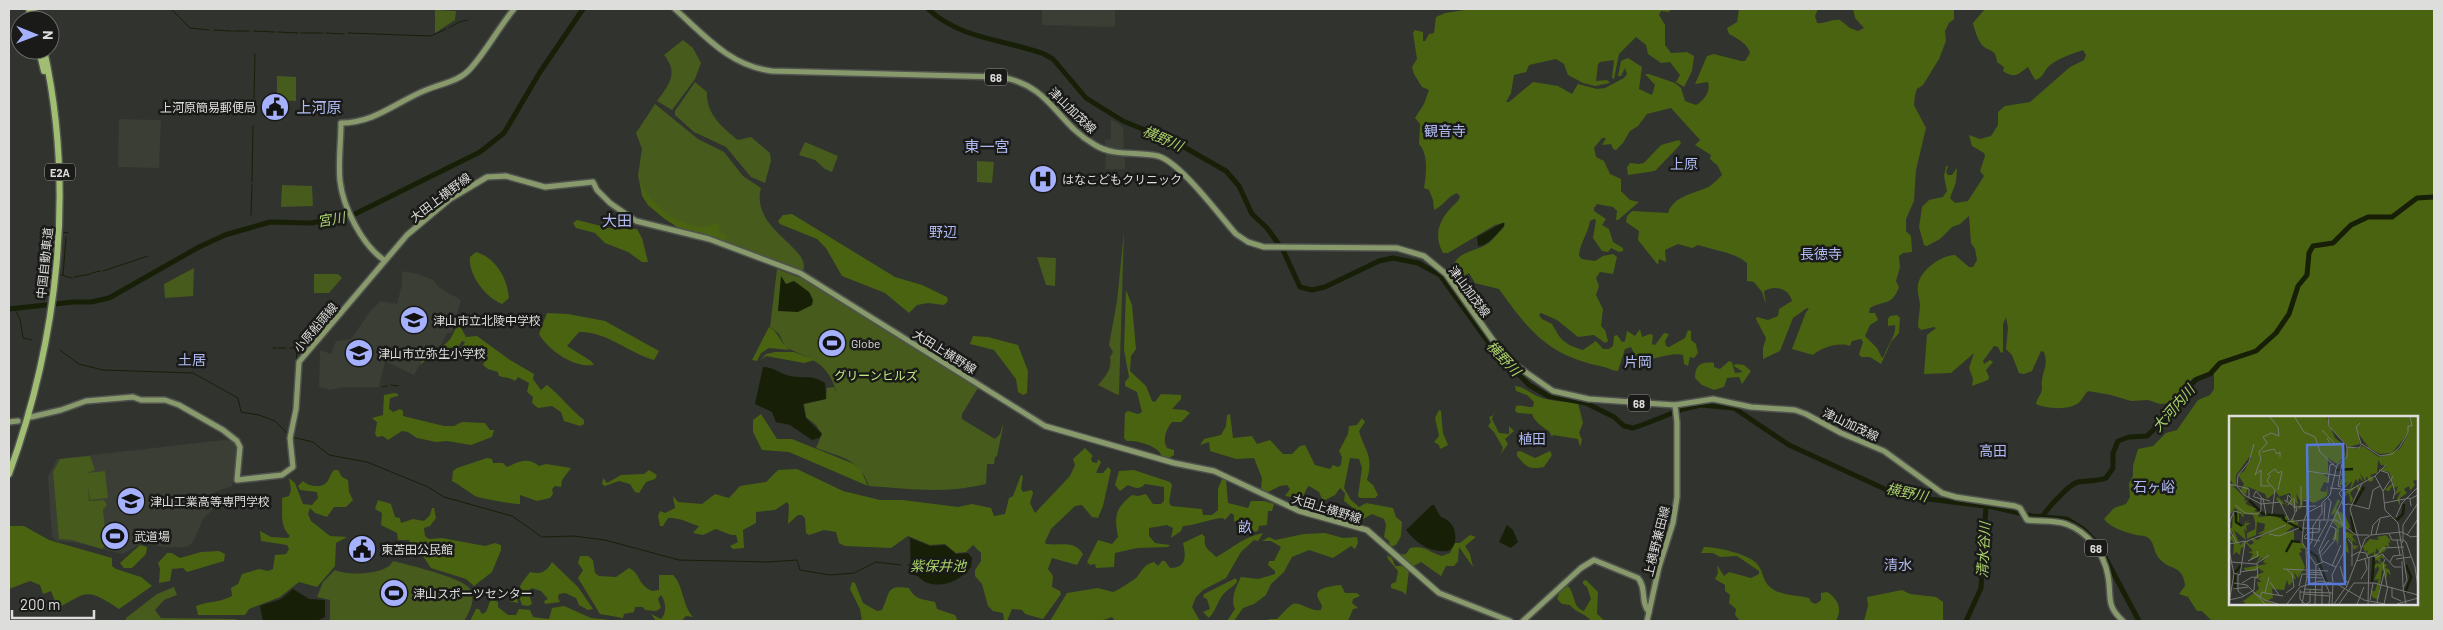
<svg xmlns="http://www.w3.org/2000/svg" width="2443" height="630" viewBox="0 0 2443 630" font-family="Barlow,'Noto Sans JP',sans-serif">
<style>
.built{fill:#3a3e34}
.green{fill:#465b1c}
.forest{fill:#4a6311;fill-rule:evenodd}
.water{fill:#171f07}
.lines{fill:none;stroke-linecap:round;stroke-linejoin:round}
.stream{stroke:#171f07;stroke-width:1}
.river{stroke:#171f07;stroke-width:5}
.major-casing{stroke:#50524e;stroke-width:8}
.highway-casing{stroke:#50524e;stroke-width:9}
.major{stroke:#889a6b;stroke-width:5}
.highway{stroke:#a0bd71;stroke-width:6}
.labels{text-anchor:middle;dominant-baseline:central;stroke-width:5;stroke-linejoin:round;paint-order:stroke}
.shield{fill:#1a1b19;stroke:#a2a4a1;stroke-width:1}
.shield-label{font-size:11px;font-weight:bold;fill:#dddedb}
.poi-label{font-size:12px;fill:#dddedb;stroke:#1a1b19;text-anchor:start}
.street-label{font-size:12px;fill:#dddedb;stroke:#1a1b19}
.park-label{font-size:12px;fill:#c4ec83;stroke:#1a1b19}
.neighbourhood-label{font-size:14px;fill:#b1bbf3;stroke:#1a1b19}
.water-label{font-size:14px;font-style:italic;fill:#abd26a;stroke:#1a1b19}
.quarter-label{font-size:15px;fill:#b1bbf3;stroke:#1a1b19}
.inset-river{fill:none;stroke:#171f07;stroke-width:2.5}
.inset-road{fill:none;stroke:#767774;stroke-width:1}
.view{fill:#5779d9;fill-opacity:0.15;stroke:#5779d9;stroke-width:2.5}
.inset-edge{fill:none;stroke:#dddedb;stroke-width:2.5}
</style>
<rect width="100%" height="100%" fill="#31332f"/>
<g class="built">
<path d="M1042,9H1115V27L1042,25Z"/>
<path d="M119,119L161,120L159,168L118,167Z"/>
<path d="M1111,119L1123,127L1124,147L1121,149L1105,147V140L1111,139Z"/>
<path d="M1106,153L1123,155L1125,159V169H1105Z"/>
<path d="M402,271L418,274L433,280L440,288L461,300L452,333H447L439,349L425,355L414,375L385,361L379,387H343L330,390L319,387L320,350L331,354L336,341L351,339L371,310L381,301L397,304L402,284Z"/>
<path d="M223,440L233,441L238,445L236,473L232,486L214,492L212,510L203,519L193,542L187,547H163L142,543L123,554L77,543L57,541L52,536L48,477L57,459Z"/>
</g>
<g class="green">
<path d="M435,10L456,11L455,20L435,33Z"/>
<path d="M683,40L693,48L701,63L695,79L672,110L657,101C669,85 679,73 664,55Z"/>
<path d="M277,76L296,77V101L277,100Z"/>
<path d="M695,82L707,92C706,114 722,127 738,140L751,137L770,153L771,161L765,183L751,177L726,147L694,132L675,115V111Z"/>
<path d="M655,104L698,139L724,152L743,176L761,188C750,230 812,247 803,271L758,256L702,233L679,228L665,219L648,205L642,196L638,175L642,149L636,133Z"/>
<path d="M805,142L838,156L832,172L825,169L815,160L799,155Z"/>
<path d="M977,161L994,162L992,183L977,182Z"/>
<path d="M282,185L312,186L313,206L281,207Z"/>
<path d="M1124,231L1119,394L1118,395L1098,385C1106,376 1112,369 1110,357L1113,352L1109,345L1117,301Z"/>
<path d="M1037,257L1056,258L1055,286L1046,285Z"/>
<path d="M194,268L193,296L165,298L164,284Z"/>
<path d="M777,269L801,278L978,388L962,414V419L995,439L1000,434L1003,424V427L997,456L995,457L994,464H987L986,484C945,494 911,489 869,486C859,458 842,458 816,448L822,434L816,425L806,417L804,404L826,399L827,388L834,387L837,394C828,362 813,360 785,347L779,334L770,327Z"/>
<path d="M314,274H338L342,278L329,293H314Z"/>
<path d="M90,456L95,470L87,473L105,471L108,498L90,500L88,486L89,501L104,500L107,505L103,510L105,529L109,530L110,540L102,549L72,540L59,539L53,472L60,459Z"/>
<path d="M393,561C408,565 462,577 470,589C476,599 470,612 464,621H330V600L317,597L323,582L335,570C348,576 387,575 393,561Z"/>
<path d="M174,587L177,595L164,600L155,610L161,618L235,619L241,621H126V618L157,594Z"/>
</g>
<g class="forest">
<path d="M1471,9H1671L1669,12L1661,11L1659,15L1665,25V45L1671,53L1687,52L1694,56L1692,71L1684,87L1676,82L1680,75L1670,62L1661,63L1648,54L1646,45L1636,37L1619,54L1614,79L1612,78L1614,60L1600,62L1598,64L1596,81L1607,80L1610,83L1595,86L1583,83L1568,75L1564,64L1556,59L1529,65L1526,72L1514,75L1511,93L1506,102H1509L1533,82L1558,86L1572,94L1578,84L1597,89L1605,88L1624,78L1627,74L1625,68L1621,76H1618L1621,61L1628,58L1642,67L1639,89L1652,95L1655,85L1645,74H1649L1675,83L1681,88L1685,101L1696,105C1704,100 1711,92 1708,82L1695,84L1707,56L1714,54L1741,61H1745L1750,53C1748,44 1737,38 1729,34L1727,28L1737,22L1739,9H1818L1815,16L1817,23C1826,24 1831,19 1840,20L1850,28L1858,31L1864,28L1855,18L1853,9H1954V19L1949,23L1945,31L1946,41L1939,59L1923,85L1917,89L1915,95L1914,105L1926,128L1916,170L1914,201L1906,219V231L1911,236L1912,252L1903,253L1899,256L1900,267L1896,281L1899,287C1892,307 1883,300 1870,308L1869,313H1875L1878,320L1870,325L1865,336L1877,348L1882,358L1884,356C1887,346 1897,334 1895,325L1888,326V319L1890,316L1897,315L1900,318L1899,333L1891,342L1881,364L1870,357H1861L1859,354L1863,342L1861,339L1852,341L1850,346C1839,342 1822,347 1813,355L1792,349L1806,312L1809,309L1807,308L1793,318L1780,351L1763,359V348L1766,338L1756,319L1757,317L1768,320L1778,316L1779,309L1792,301C1789,288 1775,285 1764,291L1766,304L1762,292L1754,282L1747,281V263C1734,252 1713,250 1698,245L1692,248L1678,244L1665,250L1666,262L1659,259L1658,265L1638,240L1639,231L1626,222L1627,216L1632,211L1668,213C1674,195 1695,194 1710,186C1714,183 1718,179 1722,175L1718,166L1710,159L1711,155L1695,145L1700,140L1671,108L1647,114L1638,126L1630,131L1623,143L1616,150L1613,149L1611,144L1602,145L1606,138H1602L1594,148L1596,157L1604,161L1610,174L1621,179V191L1630,200L1639,202L1618,220H1616L1617,211L1613,207L1597,204L1594,208V211L1606,219L1602,225L1609,229L1613,242L1623,248V251L1619,252L1611,248L1608,252L1602,251L1593,238L1596,220L1594,219L1590,221C1588,234 1580,242 1579,256L1582,259L1595,261L1603,256L1613,254L1617,257L1613,274L1600,272L1596,278L1599,286L1596,295L1603,309L1601,326L1605,330L1608,341L1605,343L1594,335L1578,337L1557,320L1541,313L1539,315L1542,319L1552,324C1561,340 1563,344 1583,350L1596,341L1603,349H1609L1613,346L1614,336L1617,335L1622,342L1625,341L1627,331L1635,336L1640,329L1642,337L1650,334L1653,335L1652,344L1655,345L1664,333L1669,334L1665,341L1666,346L1669,347L1685,338L1688,330L1691,331V340L1696,344L1698,353L1694,358L1690,357L1688,366L1684,364L1683,355C1668,351 1639,367 1631,358L1634,353L1631,347L1625,349L1618,371C1613,371 1609,368 1604,367C1548,356 1530,332 1499,289L1475,283L1469,273L1464,276L1451,271C1457,252 1468,253 1484,246C1492,242 1498,233 1504,227L1505,223L1495,225L1448,253H1443C1434,237 1438,222 1450,209C1454,204 1459,202 1460,196L1457,193C1448,196 1443,206 1434,210L1433,200L1429,190L1424,188C1426,176 1429,154 1419,144L1420,124L1415,118L1424,104L1429,90L1422,87L1414,74L1412,67L1417,59L1413,33L1415,30L1423,32V41H1425L1429,34L1434,33L1436,17L1445,13Z"/>
<path d="M1985,9H2434V621H2212L2202,611H2197L2188,597L2179,594L2185,586C2183,563 2169,572 2158,557C2153,550 2155,542 2147,537C2143,535 2140,536 2136,535C2125,532 2111,528 2104,519L2114,508L2126,504L2130,497L2129,483L2133,476V466L2138,449L2153,446L2166,433L2177,430L2198,400L2210,395L2214,389V370L2193,378L2169,403L2160,404L2148,400L2131,401L2111,395L2088,391C2084,395 2082,401 2077,404C2067,410 2047,409 2036,404C2037,399 2039,397 2041,393C2043,388 2041,385 2042,380C2044,368 2048,364 2044,352L2041,351L2032,371L2024,374L2019,373L2012,355L2006,349L2008,328L2006,317L2003,324V352L2001,353L1998,347L1994,346L1983,361L1984,364L1990,360L1993,362L1986,370L1989,377L1988,380L1972,386L1973,379L1969,368L1974,353L1951,373L1924,374L1927,335L1936,328L1934,327L1921,330L1918,327C1918,320 1920,312 1920,304C1919,298 1917,290 1918,285C1920,270 1942,255 1955,255L1969,267H1973L1977,260L1975,249L1971,243L1969,216L1960,224L1952,227L1940,239L1927,246L1924,245L1919,227L1922,207L1929,200L1943,197L1947,191L1944,176L1946,166H1948L1946,172L1948,175H1952L1957,168L1956,182L1950,198L1955,203L1968,201L1984,176L1980,171L1985,156L1984,153L1972,146L1969,135L1980,139L1991,136L1998,125V112L2005,106L2030,102L2070,67L2084,60L2086,55L2083,50C2072,54 2058,58 2049,66C2044,71 2043,78 2035,80L2028,67C2019,73 2016,80 2003,71L2004,67L1997,62C1996,48 1989,52 1982,45C1978,41 1974,28 1973,23ZM2230,418H2417V604H2230Z"/>
<path d="M1679,140L1681,143L1678,147L1655,171L1628,175L1627,167L1630,163L1639,164L1644,163L1661,145Z"/>
<path d="M639,178C647,202 675,225 702,227C707,227 712,224 717,223L720,229L718,232L720,234L723,232L728,238L722,241L702,233L679,228L665,219L648,205L643,196Z"/>
<path d="M792,214L895,277L922,285L947,297L948,301L944,305L928,303L917,305L909,313L885,293L842,276L826,248L817,239L780,224L778,221L783,215Z"/>
<path d="M577,220L609,228L637,229L642,238L648,262H642L628,252L605,243L595,233L576,228L573,223Z"/>
<path d="M476,252C496,258 507,278 509,298L502,304C486,298 468,275 470,257Z"/>
<path d="M1126,290L1132,305L1136,349L1131,356L1130,371L1146,386L1152,401L1155,402L1161,394L1181,395V399L1172,409L1185,410L1190,413L1181,422H1172C1166,429 1162,440 1167,448L1174,450V455L1169,458L1162,456C1158,446 1138,440 1127,441L1124,438L1125,413L1128,411L1138,414L1142,412L1137,392L1125,386V382L1129,377L1124,350Z"/>
<path d="M547,313L568,314L605,321L659,351L654,360C629,353 606,331 579,332L567,346L591,361L594,365C574,368 549,351 539,334Z"/>
<path d="M460,326L466,337L477,336L510,360L534,374L533,379L541,390L547,385C561,396 571,410 584,420V424L580,426L564,421L561,412L552,406L538,408L532,403L533,397L527,392L529,383L518,377L515,381C509,377 504,378 499,376L498,372L488,369L483,365L487,354L475,349L463,356L460,351L465,342L462,341L458,347L454,346L446,351L445,355L428,358L420,365C427,345 447,355 456,327Z"/>
<path d="M769,327C780,333 781,346 790,350L769,348L761,353L757,361L752,360Z"/>
<path d="M973,336L988,337L1018,345L1028,371L1027,393L1023,395L1018,392L1016,379L994,350L970,344Z"/>
<path d="M775,352H794L815,360L804,363L766,356L760,360L766,354Z"/>
<path d="M1729,361L1732,362L1735,373L1743,372L1734,366L1735,364L1744,365L1751,371L1742,384L1739,377L1727,378L1724,387L1714,390L1702,385L1695,378C1695,365 1701,361 1714,363V367L1720,369Z"/>
<path d="M1515,386C1524,387 1529,392 1537,396C1550,402 1564,401 1578,403L1583,423L1579,433L1582,440L1580,447L1578,439L1553,435L1552,437L1549,431C1544,429 1533,420 1532,414L1518,413L1515,411L1516,406C1522,404 1527,408 1533,407L1534,402L1527,395L1516,391Z"/>
<path d="M394,393L398,394V396L390,398L389,409L393,412L400,409L403,411V416L444,426H454L462,422L485,423L490,430H494L492,437L471,445L447,441L436,442L417,438L408,432L402,431L388,440L383,436L377,437L375,434L377,422L372,418L383,415L384,395Z"/>
<path d="M1439,410L1441,411L1443,433L1448,445L1440,449L1439,445L1434,442L1439,436L1435,418Z"/>
<path d="M1495,410L1492,419L1499,433L1509,434V426L1514,431L1505,439L1508,444L1500,455L1503,448L1494,432L1488,426L1491,422L1489,417L1494,415Z"/>
<path d="M761,414L777,439H792L854,464L861,470L868,486L789,452L762,450L753,432V420Z"/>
<path d="M1230,414L1233,438L1252,436L1257,444L1270,440L1283,454H1292L1300,446L1305,445L1315,465L1330,469L1333,465L1338,467L1341,465L1342,457L1339,451L1348,434L1349,426L1357,425L1362,418L1365,422L1359,431C1365,452 1374,455 1367,480L1373,485L1378,495L1375,498H1360L1358,496L1362,468L1359,459L1350,458L1344,488L1351,500L1359,507L1366,503L1393,508L1396,517L1402,522L1401,536L1396,545L1390,547L1389,541L1384,537L1386,525L1384,519L1372,514L1363,519L1358,518L1356,510L1344,501L1345,493L1340,488L1335,495L1323,501L1319,492L1309,486L1307,488L1302,499L1285,496L1290,489L1287,485L1280,486L1268,492L1261,489L1262,478L1254,458L1236,459L1210,451L1209,442L1200,445L1204,439L1221,435L1226,426L1227,415Z"/>
<path d="M1085,448L1093,456L1091,458L1092,462L1097,463L1098,459L1101,462L1096,473H1103L1108,467L1111,470L1103,506L1098,518L1092,517L1082,505L1075,506L1051,529L1045,542L1046,544C1061,546 1074,540 1083,554L1077,565L1052,558L1048,569L1053,576L1052,587L1060,591L1061,594L1043,619L1025,614L1022,610L1012,609L1007,621H1004L1003,613L993,611L988,606L982,584L975,576V570L981,561V553L973,545L966,552L956,553L945,544L930,545L908,536L891,548L845,546L839,543L836,532L824,530L809,535L806,533L805,518L802,515H798L788,524L789,505L787,502L775,510L756,512V523L743,530L744,548L733,549L730,546L738,542L736,535H731L716,529L703,535L693,533L699,526C689,523 679,517 668,518L663,526H660L658,516L660,511L665,513L675,508L673,496L678,502L702,504L715,494L729,498L740,486L766,482L778,470L797,469L843,491L880,500H902L958,507L972,504L991,508L994,516L1005,514L1009,498L1013,496L1021,475L1023,476L1021,489L1023,492L1032,490L1033,493L1030,503L1035,513L1070,476L1075,465L1073,459Z"/>
<path d="M1520,451L1535,458L1550,451L1552,455L1544,467C1528,470 1527,467 1517,456V452Z"/>
<path d="M487,458L492,459L493,463H503L507,467C520,461 528,457 539,466L546,464L571,468L562,480L561,487L555,486L552,489L553,494L550,498L537,501L520,495V504C517,505 479,498 475,496C467,491 460,485 452,481L453,471L457,468Z"/>
<path d="M334,470H338L342,477L348,480L349,492L353,500L346,507H334L327,517L315,513L310,508L308,514L311,521L330,536L347,537L336,543L335,566L317,587L299,582L280,597L249,609L245,615H198L196,606C208,601 219,603 232,596L231,588L238,584L242,574L259,569L268,571L273,569L275,555L286,554L289,549L287,545L261,541L260,531L271,537L288,538L290,536C279,526 283,512 282,498L289,496L291,490L289,478L295,483L303,504L312,505L318,498L317,492L300,490L298,486L303,481C308,486 321,489 327,482C330,478 330,474 334,470Z"/>
<path d="M649,470L657,475L655,479L646,482L639,493L635,492L630,484L619,481L605,486L602,484L603,478L607,483L621,475L644,474Z"/>
<path d="M1134,470L1170,482L1172,485L1169,502L1171,506L1202,509L1203,515H1212L1218,510V489L1222,479L1226,480L1228,503L1248,508L1251,501H1264L1274,504L1272,511H1268L1267,525L1259,526L1258,531C1250,533 1246,531 1239,530V522L1234,521V515L1231,513L1225,520L1223,518C1209,519 1197,525 1183,526L1181,531L1171,538L1173,528L1167,525L1149,528V536L1155,543L1170,545L1168,547L1137,548L1115,553L1114,567L1096,568L1095,564L1090,565L1087,562L1098,540L1112,544L1118,537C1115,518 1113,510 1132,495L1138,496L1146,494L1153,504H1161L1164,501V487L1145,484C1140,490 1134,488 1128,485L1120,491L1115,485L1119,471Z"/>
<path d="M378,500L391,504L395,517L400,518L401,523L413,519L424,521L430,515L432,508H434L436,518L430,526L424,528L425,536L429,539L442,538L485,546L495,543L501,545V550L492,572L474,586L466,579L431,568L423,556L425,549L412,548L409,540H398L397,533L381,525L382,513L375,509Z"/>
<path d="M9,526H24L49,540L112,558V566L116,569L141,577L152,586L119,609C82,584 87,595 51,611L55,601L51,591L43,594L40,585L30,581L9,589Z"/>
<path d="M1263,533L1258,541L1254,540L1241,552L1226,578L1203,590L1196,597L1192,607L1200,621H1115L1112,617L1101,621H1050L1067,593L1098,588L1113,592C1117,591 1134,580 1137,577C1142,570 1145,564 1154,562L1158,566L1162,561H1165L1170,568C1187,568 1186,556 1183,543L1202,534L1205,537C1203,549 1210,550 1216,557C1235,547 1241,538 1263,533Z"/>
<path d="M1325,533L1343,538L1357,537L1358,543L1355,549L1351,546L1333,558L1309,550L1292,557L1284,572L1271,584L1266,595L1254,604L1243,608L1234,621H1227L1235,609C1230,599 1236,587 1241,577L1258,579L1275,574V571L1268,565L1269,561H1274L1281,547L1271,541H1262L1269,537L1275,540L1304,534Z"/>
<path d="M1470,535L1476,537L1465,546L1470,554L1473,567L1459,547L1458,561L1454,566H1446L1441,576L1421,562L1412,567L1398,555L1406,554L1410,548C1426,545 1429,553 1442,556L1450,553L1455,543H1460Z"/>
<path d="M140,545L147,547L146,554L132,568H124L120,563Z"/>
<path d="M1704,547C1717,547 1750,554 1758,565C1763,571 1763,581 1769,586C1779,596 1796,595 1809,598L1811,602L1816,604L1821,600V593L1827,592C1839,599 1842,610 1836,621H1740L1735,615L1736,609L1729,603L1730,595L1725,591V585L1715,579L1718,573L1717,565L1724,576L1729,572L1751,578L1759,574V571L1737,556L1720,557L1713,553H1701Z"/>
<path d="M219,551L225,554L224,561L187,572L183,568L172,569L170,581L159,583L160,569L158,563L167,553H172L180,558L201,552Z"/>
<path d="M1387,555L1392,558L1395,566H1403L1409,570L1406,595L1403,592L1391,588V584L1396,582L1398,571L1388,559Z"/>
<path d="M580,556H588L593,560L595,573L599,576L616,577L629,568C642,575 636,583 652,591L659,590V575H673C684,586 682,605 693,617L686,616L681,621H656L651,614L661,619C667,613 666,602 661,595L658,599L661,608L656,611L645,610L643,607H635L634,612L624,614L623,618L600,614L578,578L583,570L578,563Z"/>
<path d="M552,562L578,587L593,609L588,610L579,605L576,598L565,593L559,594L558,598L560,602L545,604L544,601L548,599L541,591L532,588L528,591L532,604L528,606L522,605L519,597L517,598L518,603L509,601L517,596L521,584L530,572C542,575 547,571 552,562Z"/>
<path d="M1236,578L1237,582C1232,588 1226,590 1222,596C1217,603 1215,612 1209,618L1203,612L1210,609L1207,599L1203,597L1204,594Z"/>
<path d="M1586,580L1598,592L1597,614L1605,621H1591C1585,613 1576,613 1570,605L1562,604L1557,599L1560,591L1568,586C1576,595 1572,607 1584,611L1591,599L1587,587L1583,584V581Z"/>
<path d="M852,582L855,583L863,603L877,611L882,610C891,592 885,585 909,588C915,600 923,599 935,602L937,609L955,615L958,621H862L860,609L850,589Z"/>
<path d="M1341,585L1345,593H1357L1360,596L1353,599L1352,603L1358,608L1353,609L1348,621H1267L1269,619H1277C1281,615 1288,607 1293,604C1300,601 1310,612 1321,610L1322,606C1321,603 1319,601 1318,598C1313,587 1334,586 1341,585Z"/>
<path d="M1902,590L1910,594L1936,597L1943,602V621H1864L1868,606L1867,597Z"/>
<path d="M491,599L498,602V607L508,615H516L519,609L530,610L533,617L549,619L552,608L564,606L591,618L619,621H470L476,609H479L482,614L486,612Z"/>
</g>
<g class="water">
<path d="M1502,223H1504V226C1497,233 1488,246 1478,246L1477,237Z"/>
<path d="M781,276L786,284L794,281L809,292L813,300L812,305L798,312L778,311Z"/>
<path d="M763,367C774,367 780,374 790,376C805,379 810,374 825,383L826,399L803,404L806,418L822,434L819,438L812,440L790,425L776,422L772,412L755,404Z"/>
<path d="M1432,505H1434L1440,516C1442,518 1445,518 1447,520C1457,527 1459,545 1448,551C1430,553 1416,543 1406,530Z"/>
<path d="M1507,525L1513,530L1518,542L1511,548L1499,542Z"/>
<path d="M908,537L930,546L945,545L956,554L968,553L972,558L971,567C960,580 945,588 928,583C920,581 920,574 911,575L910,539Z"/>
<path d="M293,589L309,599L325,600V617L317,621H263L260,606L281,599Z"/>
</g>
<g class="lines">
<g class="stream">
<path d="M171,9L190,28L209,30"/>
<path d="M449,28L459,22L468,20"/>
<path d="M214,30L231,31"/>
<path d="M233,31H249"/>
<path d="M254,31L275,32"/>
<path d="M278,32L298,33"/>
<path d="M301,33H323"/>
<path d="M326,33L344,34"/>
<path d="M348,33L431,36L446,29"/>
<path d="M254,98L255,54"/>
<path d="M253,114L254,103"/>
<path d="M252,182L253,126"/>
<path d="M251,215L252,185"/>
<path d="M62,232L68,233"/>
<path d="M103,271L148,256"/>
<path d="M46,273H48"/>
<path d="M92,273L100,271"/>
<path d="M58,274L72,278"/>
<path d="M63,275L66,237"/>
<path d="M74,277L91,274"/>
<path d="M14,308L20,319L23,338L32,340"/>
<path d="M273,348H276"/>
<path d="M278,348H286"/>
<path d="M290,348H296"/>
<path d="M60,350L79,364L103,370L193,373L238,398L241,412L259,415L275,421L289,435"/>
<path d="M391,385L398,386"/>
<path d="M382,387L387,386"/>
<path d="M294,394L297,350"/>
<path d="M289,426L294,399"/>
<path d="M292,437L313,442L329,455L367,462L428,487L444,497L512,516L542,537L573,536L605,540L679,560L768,562L797,560L800,570L830,575L854,573L876,562L901,565"/>
<path d="M908,565H910"/>
</g>
<g class="river">
<path d="M928,9C962,40 1004,39 1044,54L1053,59L1086,98L1123,121L1177,143L1226,171L1239,186L1252,214L1267,228L1283,250L1300,287L1312,290L1325,287L1379,261L1393,258L1418,263L1440,275L1491,346L1529,385L1548,396L1586,403L1614,417L1624,426L1633,428L1642,425L1683,409L1701,405L1734,408L1789,445L1887,490L1928,499L1993,507L2032,516L2067,519L2083,529L2098,544L2139,621"/>
<path d="M9,309L73,302H91L109,298L199,247L225,235L270,222L311,223L351,216L480,152L504,133L540,72L583,9"/>
<path d="M2042,517C2048,508 2068,485 2078,482C2087,480 2096,482 2106,478L2113,468V453L2118,441L2129,437L2147,436L2168,416L2187,388L2197,379L2210,374L2220,363L2256,351L2276,333L2289,314L2298,286L2307,275L2309,253L2313,246L2333,243L2351,225L2368,217H2392L2417,198L2434,197"/>
<path d="M1966,621L1981,588L1986,506"/>
</g>
<defs>
<g id="major">
<path d="M675,9C705,36 730,66 772,71L1001,77C1052,86 1056,123 1095,145C1115,157 1137,151 1158,156C1180,162 1219,215 1236,234L1248,242L1264,247L1397,248L1424,256L1446,274L1495,343L1514,364L1553,391L1589,399L1645,403L1675,405L1713,399L1751,407L1795,410L1806,414L1841,433L1884,451L1942,493L1956,497L2015,506L2020,508L2027,520C2040,522 2053,520 2066,524C2088,532 2104,553 2108,576C2112,597 2105,605 2123,621"/>
<path d="M384,260C362,245 343,207 340,181C338,162 341,142 341,123C375,123 396,102 426,90C442,83 459,82 471,68C487,50 499,27 514,9"/>
<path d="M31,417L61,410L86,401L133,397L141,400H165L179,405L223,430L237,441L240,447L237,480L282,475L293,467L290,438L296,409L299,362L407,235L450,199L487,177L506,176L545,187L593,182L597,190L610,203L636,221L709,239L800,273L1045,426L1174,463L1214,471L1299,511L1367,530L1439,593L1510,621"/>
<path d="M9,422L18,421"/>
<path d="M1523,621L1581,568L1594,560L1638,578C1647,588 1640,602 1649,612"/>
<path d="M1647,621L1659,567L1673,523L1677,497V422L1675,405"/>
</g>
<g id="highway">
<path d="M29,9L32,20"/>
<path d="M33,9L36,20"/>
<path d="M39,50L44,71"/>
<path d="M9,474C58,339 75,190 44,50"/>
</g>
</defs>
<use href="#major" class="major-casing"/>
<use href="#highway" class="highway-casing"/>
<use href="#major" class="major"/>
<use href="#highway" class="highway"/>
</g>
<defs>
<symbol id="civic-disc" viewBox="-11 -11 22 22"><circle r="9.5" fill="#a5b1fc" stroke="#1a1b19"/><path d="M-.6-6.5H3V-4.5H.6V-3L4-1V1h2V6H-6V1h2V-1L-.6-3ZM-1.2 2.5V6h2.4V2.5Z" fill="#111"/></symbol>
<symbol id="hospital-disc" viewBox="-11 -11 22 22"><circle r="9.5" fill="#a5b1fc" stroke="#1a1b19"/><path d="M-5-5h3v3.5h4V-5h3V5h-3V1.5h-4V5h-3Z" fill="#111"/></symbol>
<symbol id="school-disc" viewBox="-11 -11 22 22"><circle r="9.5" fill="#a5b1fc" stroke="#1a1b19"/><path d="M0-5L7-2L0 1L-7-2ZM-4 1L0 2.5L4 1V4Q0 6-4 4Z" fill="#111"/></symbol>
<symbol id="stadium-disc" viewBox="-11 -11 22 22"><circle r="9.5" fill="#a5b1fc" stroke="#1a1b19"/><path d="M0-5a6.5 5 0 1 0 0 10a6.5 5 0 1 0 0-10ZM-3.5-1.8h7v3.6h-7Z" fill="#111"/></symbol>
<symbol id="university-disc" viewBox="-11 -11 22 22"><circle r="9.5" fill="#a5b1fc" stroke="#1a1b19"/><path d="M0-5L7-2L0 1L-7-2ZM-4 1L0 2.5L4 1V4Q0 6-4 4Z" fill="#111"/></symbol>
</defs>
<g fill-rule="evenodd">
<use href="#civic-disc" x="259" y="91" width="32" height="32"/>
<use href="#hospital-disc" x="1027" y="163" width="32" height="32"/>
<use href="#school-disc" x="398" y="304" width="32" height="32"/>
<use href="#stadium-disc" x="816" y="327" width="32" height="32"/>
<use href="#school-disc" x="343" y="337" width="32" height="32"/>
<use href="#university-disc" x="115" y="485" width="32" height="32"/>
<use href="#stadium-disc" x="99" y="520" width="32" height="32"/>
<use href="#civic-disc" x="346" y="533" width="32" height="32"/>
<use href="#stadium-disc" x="378" y="577" width="32" height="32"/>
</g>
<g class="labels">
<g class="shield">
<rect x="985" y="68.5" width="22" height="17" rx="4"/>
<rect x="45" y="163.5" width="30" height="17" rx="4"/>
<rect x="1628" y="394.5" width="22" height="17" rx="4"/>
<rect x="2085" y="539.5" width="22" height="17" rx="4"/>
</g>
<g class="shield-label">
<text x="996" y="77">68</text>
<text x="60" y="172">E2A</text>
<text x="1639" y="403">68</text>
<text x="2096" y="548">68</text>
</g>
<g class="poi-label">
<text x="256" y="107" text-anchor="end">上河原簡易郵便局</text>
<text x="1062" y="179">はなこどもクリニック</text>
<text x="433" y="320">津山市立北陵中学校</text>
<text x="851" y="343">Globe</text>
<text x="378" y="353">津山市立弥生小学校</text>
<text x="150" y="501">津山工業高等専門学校</text>
<text x="134" y="536">武道場</text>
<text x="381" y="549">東苫田公民館</text>
<text x="413" y="593">津山スポーツセンター</text>
</g>
<g class="street-label">
<text transform="translate(1073 110) rotate(44)">津山加茂線</text>
<text transform="translate(440 197) rotate(-37)">大田上横野線</text>
<text transform="translate(44 263) rotate(-84)">中国自動車道</text>
<text transform="translate(1470 291) rotate(53)">津山加茂線</text>
<text transform="translate(315 327) rotate(-50)">小原船頭線</text>
<text transform="translate(945 351) rotate(32)">大田上横野線</text>
<text transform="translate(1851 424) rotate(25)">津山加茂線</text>
<text transform="translate(1327 508) rotate(17)">大田上横野線</text>
<text transform="translate(1656 541) rotate(-76)">上横野兼田線</text>
</g>
<g class="park-label">
<text x="876" y="375">グリーンヒルズ</text>
</g>
<g class="neighbourhood-label">
<text x="1445" y="130">観音寺</text>
<text x="1684" y="163">上原</text>
<text x="943" y="231">野辺</text>
<text x="1821" y="253">長徳寺</text>
<text x="192" y="359">土居</text>
<text x="1638" y="361">片岡</text>
<text x="1532" y="438">植田</text>
<text x="1993" y="450">高田</text>
<text x="2154" y="486">石ヶ峪</text>
<text x="1245" y="526">畝</text>
<text x="1898" y="564">清水</text>
</g>
<g class="water-label">
<text transform="translate(1163 138) rotate(24)">横野川</text>
<text transform="translate(331 219) rotate(-10)">宮川</text>
<text transform="translate(1504 358) rotate(47)">横野川</text>
<text transform="translate(2173 408) rotate(-49)">大河内川</text>
<text transform="translate(1907 492) rotate(12)">横野川</text>
<text transform="translate(1983 550) rotate(-87)">清水谷川</text>
<text x="938" y="565">紫保井池</text>
</g>
<g class="quarter-label">
<text x="319" y="107">上河原</text>
<text x="987" y="146">東一宮</text>
<text x="617" y="220">大田</text>
</g>
</g>
<g transform="translate(2229 416)">
<rect width="189" height="189" fill="#31332f"/>
<path d="M0,0H97L106,22L115,29L116,40L108,48L99,42V58L91,56L99,61V67L95,66L91,75L97,76L99,68L98,80L85,87L74,83L73,91L69,94L72,86L67,78L69,88L65,86L69,90L61,88V84L57,87L59,92L56,87L60,84H63L61,77L49,81L55,87L53,89L47,83L50,80L47,76L38,83L36,78L19,71L17,79L11,75L15,68L9,59L15,55L22,43V39L7,59V69L4,70L16,82L15,85L18,84L17,88L28,93L25,95L31,97L29,101L39,100V97L59,106L55,102L58,99L59,105L64,102L66,107L69,105V109L65,108L70,111H61L65,112H62L57,116L65,115V124L74,128L76,133L71,132L73,136L70,137L76,151L69,162L65,156L67,164L62,161L64,165L60,170L58,164L55,174L43,173L44,182L37,185L46,188H14L17,186H13L30,173L28,166H33L29,163L32,160L27,162L26,160L35,156L29,152L26,155H16L15,152L38,148L34,146L36,143L32,145L34,141L27,147L31,140L20,145L24,138L19,136L24,135L17,127L18,125L21,124L18,126L21,129L25,127L22,123L24,122L28,124L33,121H27L41,117L28,118L35,114L36,108L28,106L27,119L18,123V117L26,113V106L24,99L15,98L14,102L10,95V109L15,110L16,106L21,104L16,107H22L17,110L18,116L15,112L17,124L5,114L11,129L16,125V131L12,132L11,139L7,136L4,139L5,127L0,122V116L2,121L4,117L0,113L3,112L4,97L8,101V94L6,92L2,98L0,95V69H4L2,64L0,68ZM100,0H189V63L184,65L186,69L181,75L180,70L175,73L178,77L171,82V90L168,83L172,75L166,79L169,70L165,72L164,69L160,75L155,74L164,67L160,56L151,54L158,50L152,49L149,44L148,57L141,59L145,64L140,66L138,60L136,65L131,57L134,66L130,62L129,67L127,63L122,73L129,69L132,74L129,75L128,70L121,77L124,83L122,88L120,78L117,77L118,79L115,82L116,76L112,77L121,74L123,65L116,72L114,71L119,66L110,70L112,63L117,62L112,59L119,30L100,10ZM181,15L171,33L155,40L150,41L134,30L128,33L120,31L131,28L129,17L140,32L151,38L163,37ZM109,83L111,85L107,93L116,99L121,111L116,115L126,119L123,120L128,128L124,124L123,129L130,130L125,134L121,123H123L117,122L120,137L116,135L114,111L110,112L109,130L107,124H103L108,111L104,106L106,96L104,99L102,98ZM157,119L162,125L159,126L163,127H159L161,132L156,129L157,134L151,138L148,132L146,137L153,140L155,137V143L152,141L151,145L158,149L156,152L160,153L162,159L158,156V162L153,153L149,184L143,181L142,175H146L150,163L145,164L150,153L149,150L146,153L145,150L148,147L153,148L148,144L144,145L145,136L136,141L139,134L136,136L134,130L141,123L150,124L148,121Z" fill="#4a6311" fill-rule="evenodd"/>
<path class="inset-river" d="M107,54L124,53M20,84L34,98L54,100L55,104L73,114M124,90L135,71M7,96V106L13,110M122,100L125,117M168,104L174,98L175,88M78,133L88,141L98,167M57,136L63,125L71,126M143,166L145,140M6,174V157L12,149M176,177L182,161L177,149"/>
<path class="inset-road" d="M40,0L49,11L50,20L42,17L34,21L38,27L30,36L32,43L26,59L32,54V70H41M65,0L75,16L86,21L91,36L107,51M131,7L127,11L132,28M93,14L107,29H102L98,22M117,31L130,32L133,28L151,40M33,36L45,33L48,38L51,36V41M151,40L163,38L170,32L179,17V10H183L181,0M150,54L159,57L161,63M78,55L111,60M38,59L46,53L49,57L53,55M41,59L38,65L45,73M146,60L157,49M162,63L166,76L164,83M99,67L101,49L105,48M0,68L8,70L15,79L32,88L51,86L60,104M8,70L9,59L20,46L25,28M9,70L20,73V81M112,71L109,70L113,47M101,72L121,74L146,60L154,75L156,94L169,107L178,164L174,172L177,188M49,74L53,56M154,75L164,60M24,81L27,75L33,82M25,81L41,85M34,82L37,99M99,82L102,86L99,103M55,84L68,92L67,96M74,84L78,85V97M58,85L59,79L63,83L59,89M113,86L114,89L120,88L140,93L144,74L151,70M155,87L181,82M6,89L16,97L28,98L32,95V82M72,89V70M93,89L78,97L75,104H107L127,119H140M182,90L181,83L189,79M64,91L87,90M43,98L46,73M167,101L173,87L189,71M63,104L66,97L65,82M95,104L96,86M58,106L75,104L73,126L77,133M0,108L5,95L12,97M73,112L92,113M0,113L8,127M40,118L50,120L70,112M147,118L151,103M160,118L163,124H173M142,119L173,116L182,121L189,120M178,119L189,103M75,121L79,117L90,116L91,104M75,122L91,125M119,123L123,128V150M168,124L171,139M174,124V109L189,87M173,127L174,124L177,126L186,151L189,171M0,128L17,125M85,131L99,105M132,132L121,93L133,67M0,134L5,158L0,187M78,136L87,149L94,146M90,138L100,124M93,139L106,124L107,113L102,110M122,140L130,136L137,137L139,142M145,140L147,142L153,138L165,151H172M156,143L154,148L158,170M167,143L182,141M19,145L29,140L28,135M128,145L148,139L154,132L175,131M173,145L174,171M2,146L27,148L40,139M161,146L164,140L173,139M103,150L112,129M111,150L115,164L120,167M107,151L114,138L117,118L109,96M90,152L101,178L100,188M54,153L77,154M78,154L99,155M11,156L29,153M77,156L93,157M5,157L11,159L16,126L57,109M9,159V175L15,180M77,161L93,162M132,163L138,153L136,143M41,166L50,179M104,166L103,159L107,151L93,145L90,134L114,83L110,77L113,74M5,167L18,169L36,188M13,167L23,161L29,162L28,148M70,170L73,158L94,159M163,171V181L172,185M117,172L136,123L142,119L144,109L151,102L161,100M4,173L19,171M75,173L93,174M71,174V183L76,188M24,176L36,184L49,188M71,176L104,177M36,177L54,180M57,177L65,171L63,158L57,153M75,178L100,180M31,181L33,176L36,177L40,161M0,184L13,181L25,174L26,162M141,184L144,167M148,186L155,157M58,188L71,171L91,165L108,168L135,184L156,188M73,188L78,161L77,134L83,125L84,110L93,97V87L101,79L108,49L118,41V30L100,10L99,0M77,188L81,186V174M86,188L87,149M93,188V169M103,188L104,167M105,188L116,172M110,188L125,167H145L189,179M128,188L135,171M139,188L140,141M155,188L159,170M168,188L189,182"/>
<path class="view" d="M114,28L116,168H80L78,29Z"/>
<rect width="189" height="189" class="inset-edge"/>
</g>
<rect width="2443" height="630" fill="none" stroke="#dddedb" stroke-width="20"/>
<g transform="translate(35 35) rotate(91)"><circle r="24" fill="#1a1b19" stroke="#686967"/>
<path d="M0-4L9 19L0 12L-9 19Z" fill="#a5b1fc"/>
<text y="-8" font-size="14" font-weight="bold" text-anchor="middle" fill="#dddedb">N</text>
</g>
<path d="M12 610v8h82v-8" fill="none" stroke="#dddedb" stroke-width="2.5"/>
<text x="20" y="610" font-size="15" fill="#dddedb" stroke="#1a1b19" stroke-width="4" paint-order="stroke">200 m</text>
</svg>
